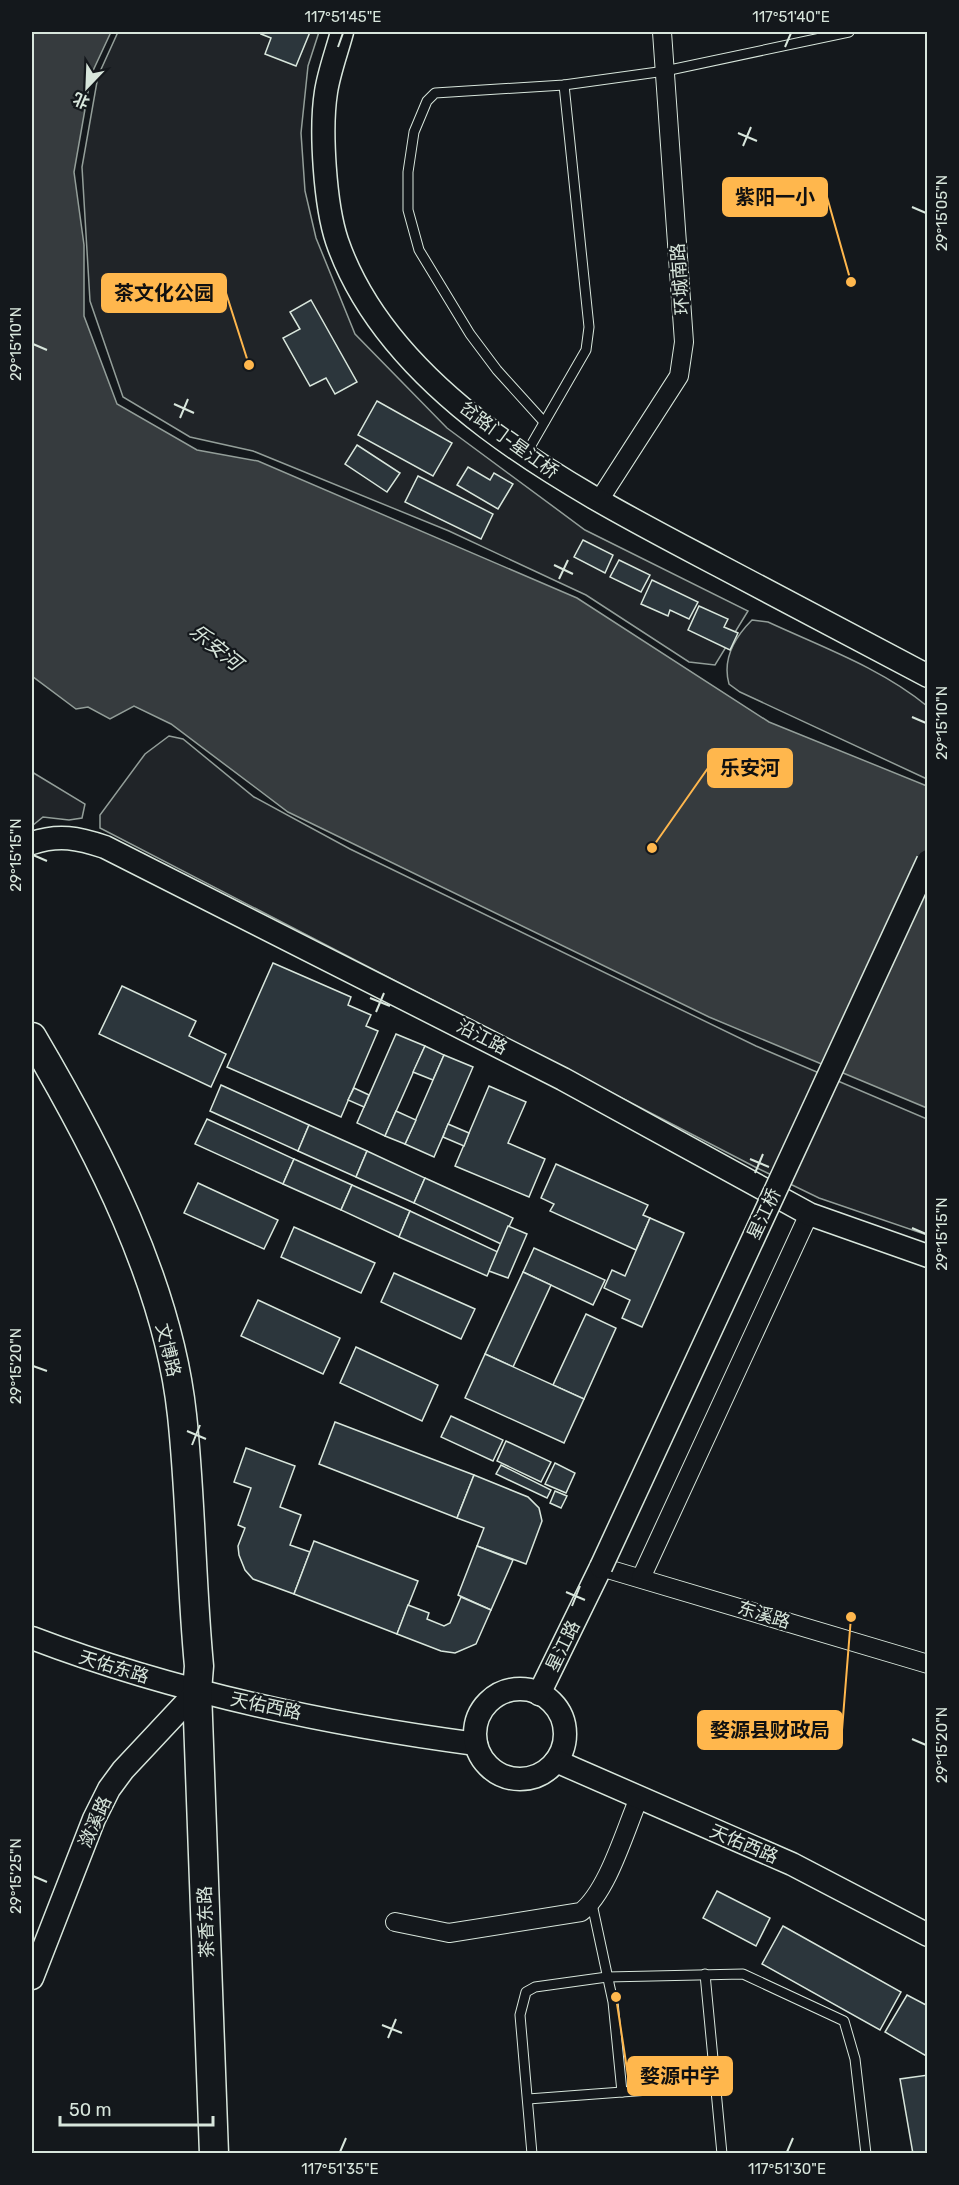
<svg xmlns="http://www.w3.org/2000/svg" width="959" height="2185" viewBox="0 0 959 2185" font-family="Rubik,'Noto Sans SC',sans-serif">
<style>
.green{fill:#202428;stroke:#939e99;stroke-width:1.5}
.water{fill:#363b3e;stroke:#939e99;stroke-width:1.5}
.building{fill:#2c363c;stroke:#d8e6dc;stroke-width:1.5}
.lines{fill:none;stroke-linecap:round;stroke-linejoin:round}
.service-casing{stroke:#d8e6dc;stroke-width:11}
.minor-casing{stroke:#d8e6dc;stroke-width:20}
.tertiary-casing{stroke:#d8e6dc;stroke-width:25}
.primary-casing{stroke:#d8e6dc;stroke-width:31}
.service{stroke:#14181c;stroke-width:9}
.minor{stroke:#14181c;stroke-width:18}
.tertiary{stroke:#14181c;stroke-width:22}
.primary{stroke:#14181c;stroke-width:28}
.tertiary-bridge-casing{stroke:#d8e6dc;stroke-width:25;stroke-linecap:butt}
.tertiary-bridge{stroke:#14181c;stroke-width:22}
.ticks{fill:none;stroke:#d8e6dc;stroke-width:2}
.labels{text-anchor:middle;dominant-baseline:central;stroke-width:4.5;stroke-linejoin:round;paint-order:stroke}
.street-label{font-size:18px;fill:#d8e6dc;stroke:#14181c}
.water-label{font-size:20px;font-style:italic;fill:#d8e6dc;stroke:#14181c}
.leader{fill:none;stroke:#ffb74d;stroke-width:2}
.callout-dot{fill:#ffb74d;stroke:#14181c;stroke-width:2}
.callout{fill:#ffb74d;stroke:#ffb74d;stroke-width:2}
.callout-label{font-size:20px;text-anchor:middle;font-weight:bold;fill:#111}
.neatline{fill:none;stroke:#d8e6dc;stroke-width:2}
.ticks-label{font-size:15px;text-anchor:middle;fill:#d8e6dc}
</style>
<rect width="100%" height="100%" fill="#14181c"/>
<g class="green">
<path d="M118,32H319L308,66L301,133L305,191L316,238L355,334L447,428L585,530L748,611L715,665L689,662L586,595L449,531L253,451L190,437L123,397L90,301L82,167L98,76Z"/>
<path d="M752,620L768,622C822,647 881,668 927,706V779L740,692L729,684C722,659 734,638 752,620Z"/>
<path d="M169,736L183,739L254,797L350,849L756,1046L927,1119V1235L819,1198L757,1168L100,828V815L145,754Z"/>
<path d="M32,772L85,804L82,818L69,820L43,817L32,826Z"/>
</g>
<path class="water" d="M32,32H111L91,75L74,172L84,245V316L117,404L197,450L258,461L577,598L769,722L927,786V1108L709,1017L288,812L171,724L134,706L110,719L88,707L76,709L32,676Z"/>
<g class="building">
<path d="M262,32H310L296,66L265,54L271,38L261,34Z"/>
<path d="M311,300L357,382L335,394L326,378L310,386L283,338L300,329L290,312Z"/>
<path d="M377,401L452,443L433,476L358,435Z"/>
<path d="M357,445L400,473L387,492L345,464Z"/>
<path d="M468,467L490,480L494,473L513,484L498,509L457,485Z"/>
<path d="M418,476L493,514L481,539L405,502Z"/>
<path d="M583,540L613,555L605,573L574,557Z"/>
<path d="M619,560L650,575L641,592L610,577Z"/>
<path d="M652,580L698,602L689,619L670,610L668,616L641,604Z"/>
<path d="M699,606L728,619L724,627L738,633L730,650L688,630Z"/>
<path d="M273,963L351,997L348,1005L371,1015L366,1026L378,1031L341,1117L227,1067Z"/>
<path d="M122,986L196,1021L189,1036L226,1054L211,1087L99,1034Z"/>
<path d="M396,1034L425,1046L385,1136L357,1123Z"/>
<path d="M425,1046L444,1055L433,1080L413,1072Z"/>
<path d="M444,1055L473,1067L434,1157L405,1144Z"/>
<path d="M221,1085L309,1125L298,1151L210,1111Z"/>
<path d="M489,1086L526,1102L508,1143L545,1159L529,1197L455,1166Z"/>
<path d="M354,1088L369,1095L364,1107L348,1100Z"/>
<path d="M396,1111L416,1120L405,1144L385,1136Z"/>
<path d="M207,1119L294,1159L283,1184L195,1144Z"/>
<path d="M448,1124L469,1133L464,1146L443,1137Z"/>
<path d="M309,1125L367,1151L356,1177L298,1151Z"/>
<path d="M367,1151L425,1178L414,1203L356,1177Z"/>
<path d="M294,1159L352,1185L341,1210L283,1184Z"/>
<path d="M556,1164L648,1205L643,1215L650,1218L636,1250L550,1211L554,1204L541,1198Z"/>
<path d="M425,1178L513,1218L501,1244L414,1203Z"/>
<path d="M198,1183L278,1220L264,1249L184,1213Z"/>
<path d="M352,1185L410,1211L399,1237L341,1210Z"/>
<path d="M410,1211L498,1252L487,1276L399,1237Z"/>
<path d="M650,1218L684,1233L642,1327L622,1318L630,1300L604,1288L612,1270L625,1276Z"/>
<path d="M508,1226L527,1234L508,1278L489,1271Z"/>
<path d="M294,1227L375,1263L361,1293L281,1257Z"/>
<path d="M534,1248L605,1280L593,1305L523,1272Z"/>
<path d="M523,1272L551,1285L513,1367L485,1354Z"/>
<path d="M394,1273L475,1309L461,1339L381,1302Z"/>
<path d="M258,1300L340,1338L323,1374L241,1336Z"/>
<path d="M586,1314L616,1328L584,1399L553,1385Z"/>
<path d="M356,1347L438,1385L422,1421L340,1383Z"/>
<path d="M485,1354L584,1399L564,1443L465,1398Z"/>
<path d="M451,1416L503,1440L493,1461L441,1437Z"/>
<path d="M335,1422L474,1475L457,1518L319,1464Z"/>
<path d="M506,1441L551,1462L541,1482L497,1461Z"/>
<path d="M246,1448L295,1466L280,1507L301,1515L290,1545L310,1552L294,1594L253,1579L245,1570L239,1555L238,1546L245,1528L238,1525L251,1488L234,1482Z"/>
<path d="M555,1463L575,1473L566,1493L545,1484Z"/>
<path d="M501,1465L551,1490L547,1498L496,1474Z"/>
<path d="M474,1475L528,1497L539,1508L542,1521L526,1564L477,1546L484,1528L457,1518Z"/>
<path d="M555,1491L567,1496L561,1508L550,1503Z"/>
<path d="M314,1541L418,1581L397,1634L294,1594Z"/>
<path d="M477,1546L513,1560L491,1610L458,1595Z"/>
<path d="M461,1597L491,1610L476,1644L455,1653L441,1651L397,1634L408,1605L429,1613L427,1619L444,1626L450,1623Z"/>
<path d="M717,1891L770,1918L756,1946L703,1918Z"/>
<path d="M783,1926L901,1992L880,2030L762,1964Z"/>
<path d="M907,1995L928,2006V2057L885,2032Z"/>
<path d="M928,2075V2154H913L900,2079Z"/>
</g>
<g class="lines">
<defs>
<g id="service">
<path d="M544,422L497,370L470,334L419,250L408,210V172L414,132L427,101L435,93L564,85L665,71L849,32"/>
<path d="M526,454L586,350L589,327L564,85"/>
<path d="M592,1904L613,2002L622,2092"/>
<path d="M705,1974L722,2154"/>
<path d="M528,2099L716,2085"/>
<path d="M532,2154L520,2015L526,1992L535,1987L607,1977L743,1974L844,2021L855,2059L866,2154"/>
</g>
<g id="minor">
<path d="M598,502L679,376L684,342L662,32"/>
<path d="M601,1567L928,1664"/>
<path d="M641,1578L809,1214"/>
<path d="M395,1922L449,1933L581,1912C608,1891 625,1830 639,1798"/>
</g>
<g id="tertiary">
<path d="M342,32C337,51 329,72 326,92C320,130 325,205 337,241C391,398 580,492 718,565C788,602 858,639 928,676"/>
<path d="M32,843C59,834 78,838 105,847L563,1079L809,1214L928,1256"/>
<path d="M32,1638C174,1692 325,1724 476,1744"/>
<circle cx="520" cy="1734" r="45"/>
<path d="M539,1694L601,1567"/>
<path d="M556,1761L792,1864L928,1935"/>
<path d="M32,1978L94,1819L109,1789L123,1770L197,1691"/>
</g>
<path id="primary" d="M32,1037C98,1149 168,1283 182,1415C191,1498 191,1582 199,1666L197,1691L214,2154"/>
</defs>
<use href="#service" class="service-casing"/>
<use href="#minor" class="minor-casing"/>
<use href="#tertiary" class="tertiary-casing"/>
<use href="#primary" class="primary-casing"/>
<use href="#service" class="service"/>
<use href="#minor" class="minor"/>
<use href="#tertiary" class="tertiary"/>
<use href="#primary" class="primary"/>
<defs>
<path id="tertiary-bridge" d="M601,1567L928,861"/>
</defs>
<use href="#tertiary-bridge" class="tertiary-bridge-casing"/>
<use href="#tertiary-bridge" class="tertiary-bridge"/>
</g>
<path class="ticks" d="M338,47L343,33M785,47L791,33M738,133L757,141M743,146L751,127M912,207L926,213M33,344L47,350M174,404L194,413M180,418L188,399M554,565L573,574M559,579L568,560M912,717L926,723M33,855L47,861M370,998L390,1006M376,1012L384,993M750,1159L769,1167M755,1173L763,1154M912,1228L926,1234M33,1366L47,1371M187,1431L206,1439M192,1445L200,1425M566,1592L585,1600M572,1606L580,1586M912,1739L926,1745M33,1876L47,1882M382,2025L402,2033M388,2038L396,2019M340,2152L346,2138M787,2152L793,2138"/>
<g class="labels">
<g class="street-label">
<text transform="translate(680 279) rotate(-94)">环城南路</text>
<text transform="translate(509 440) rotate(36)">岔路门-星江桥</text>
<text transform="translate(482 1037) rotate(27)">沿江路</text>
<text transform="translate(764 1214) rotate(-65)">星江桥</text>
<text transform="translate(168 1350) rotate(76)">文博路</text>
<text transform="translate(764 1615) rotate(17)">东溪路</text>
<text transform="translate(563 1646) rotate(-64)">星江路</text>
<text transform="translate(114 1667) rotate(17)">天佑东路</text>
<text transform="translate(266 1706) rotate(12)">天佑西路</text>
<text transform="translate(95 1822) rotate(-66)">潋溪路</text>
<text transform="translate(744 1844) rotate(23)">天佑西路</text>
<text transform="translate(206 1922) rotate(-92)">茶香东路</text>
</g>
<g class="water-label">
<text transform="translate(216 647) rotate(39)">乐安河</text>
</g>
</g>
<path class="leader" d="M851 282L827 197M249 365L226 293M652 848L708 768M851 1617L842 1730M616 1997L628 2076"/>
<g class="callout-dot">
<circle cx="851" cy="282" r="6"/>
<circle cx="249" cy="365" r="6"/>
<circle cx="652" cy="848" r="6"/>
<circle cx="851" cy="1617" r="6"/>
<circle cx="616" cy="1997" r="6"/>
</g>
<g class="callout">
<rect x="723" y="178" width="104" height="38" rx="6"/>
<rect x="102" y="274" width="124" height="38" rx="6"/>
<rect x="708" y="749" width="84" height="38" rx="6"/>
<rect x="698" y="1711" width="144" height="38" rx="6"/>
<rect x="628" y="2057" width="104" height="38" rx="6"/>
</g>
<g class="callout-label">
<text x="775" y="204">紫阳一小</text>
<text x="164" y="300">茶文化公园</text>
<text x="750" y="775">乐安河</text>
<text x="770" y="1737">婺源县财政局</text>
<text x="680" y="2083">婺源中学</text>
</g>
<rect width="959" height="2185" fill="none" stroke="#14181c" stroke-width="66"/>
<g transform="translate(87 87) rotate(203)" stroke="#14181c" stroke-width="4.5" paint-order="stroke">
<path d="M0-4.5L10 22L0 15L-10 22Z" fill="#d8e6dc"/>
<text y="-9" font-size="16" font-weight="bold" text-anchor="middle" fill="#d8e6dc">北</text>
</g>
<path d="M60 2116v9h153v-9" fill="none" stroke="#d8e6dc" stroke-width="3"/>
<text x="69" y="2116" font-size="18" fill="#d8e6dc" stroke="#14181c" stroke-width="4.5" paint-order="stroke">50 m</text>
<rect x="33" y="33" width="893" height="2119" class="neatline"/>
<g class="ticks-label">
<text x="343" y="22">117°51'45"E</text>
<text x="791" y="22">117°51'40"E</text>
<text transform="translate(942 213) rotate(-90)" y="5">29°15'05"N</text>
<text transform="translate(16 344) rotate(-90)" y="5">29°15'10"N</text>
<text transform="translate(942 723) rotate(-90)" y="5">29°15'10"N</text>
<text transform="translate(16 855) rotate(-90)" y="5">29°15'15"N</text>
<text transform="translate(942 1234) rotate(-90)" y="5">29°15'15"N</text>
<text transform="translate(16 1366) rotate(-90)" y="5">29°15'20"N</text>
<text transform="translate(942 1745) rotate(-90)" y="5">29°15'20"N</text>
<text transform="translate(16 1876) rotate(-90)" y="5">29°15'25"N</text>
<text x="340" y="2174">117°51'35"E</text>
<text x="787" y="2174">117°51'30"E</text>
</g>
</svg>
